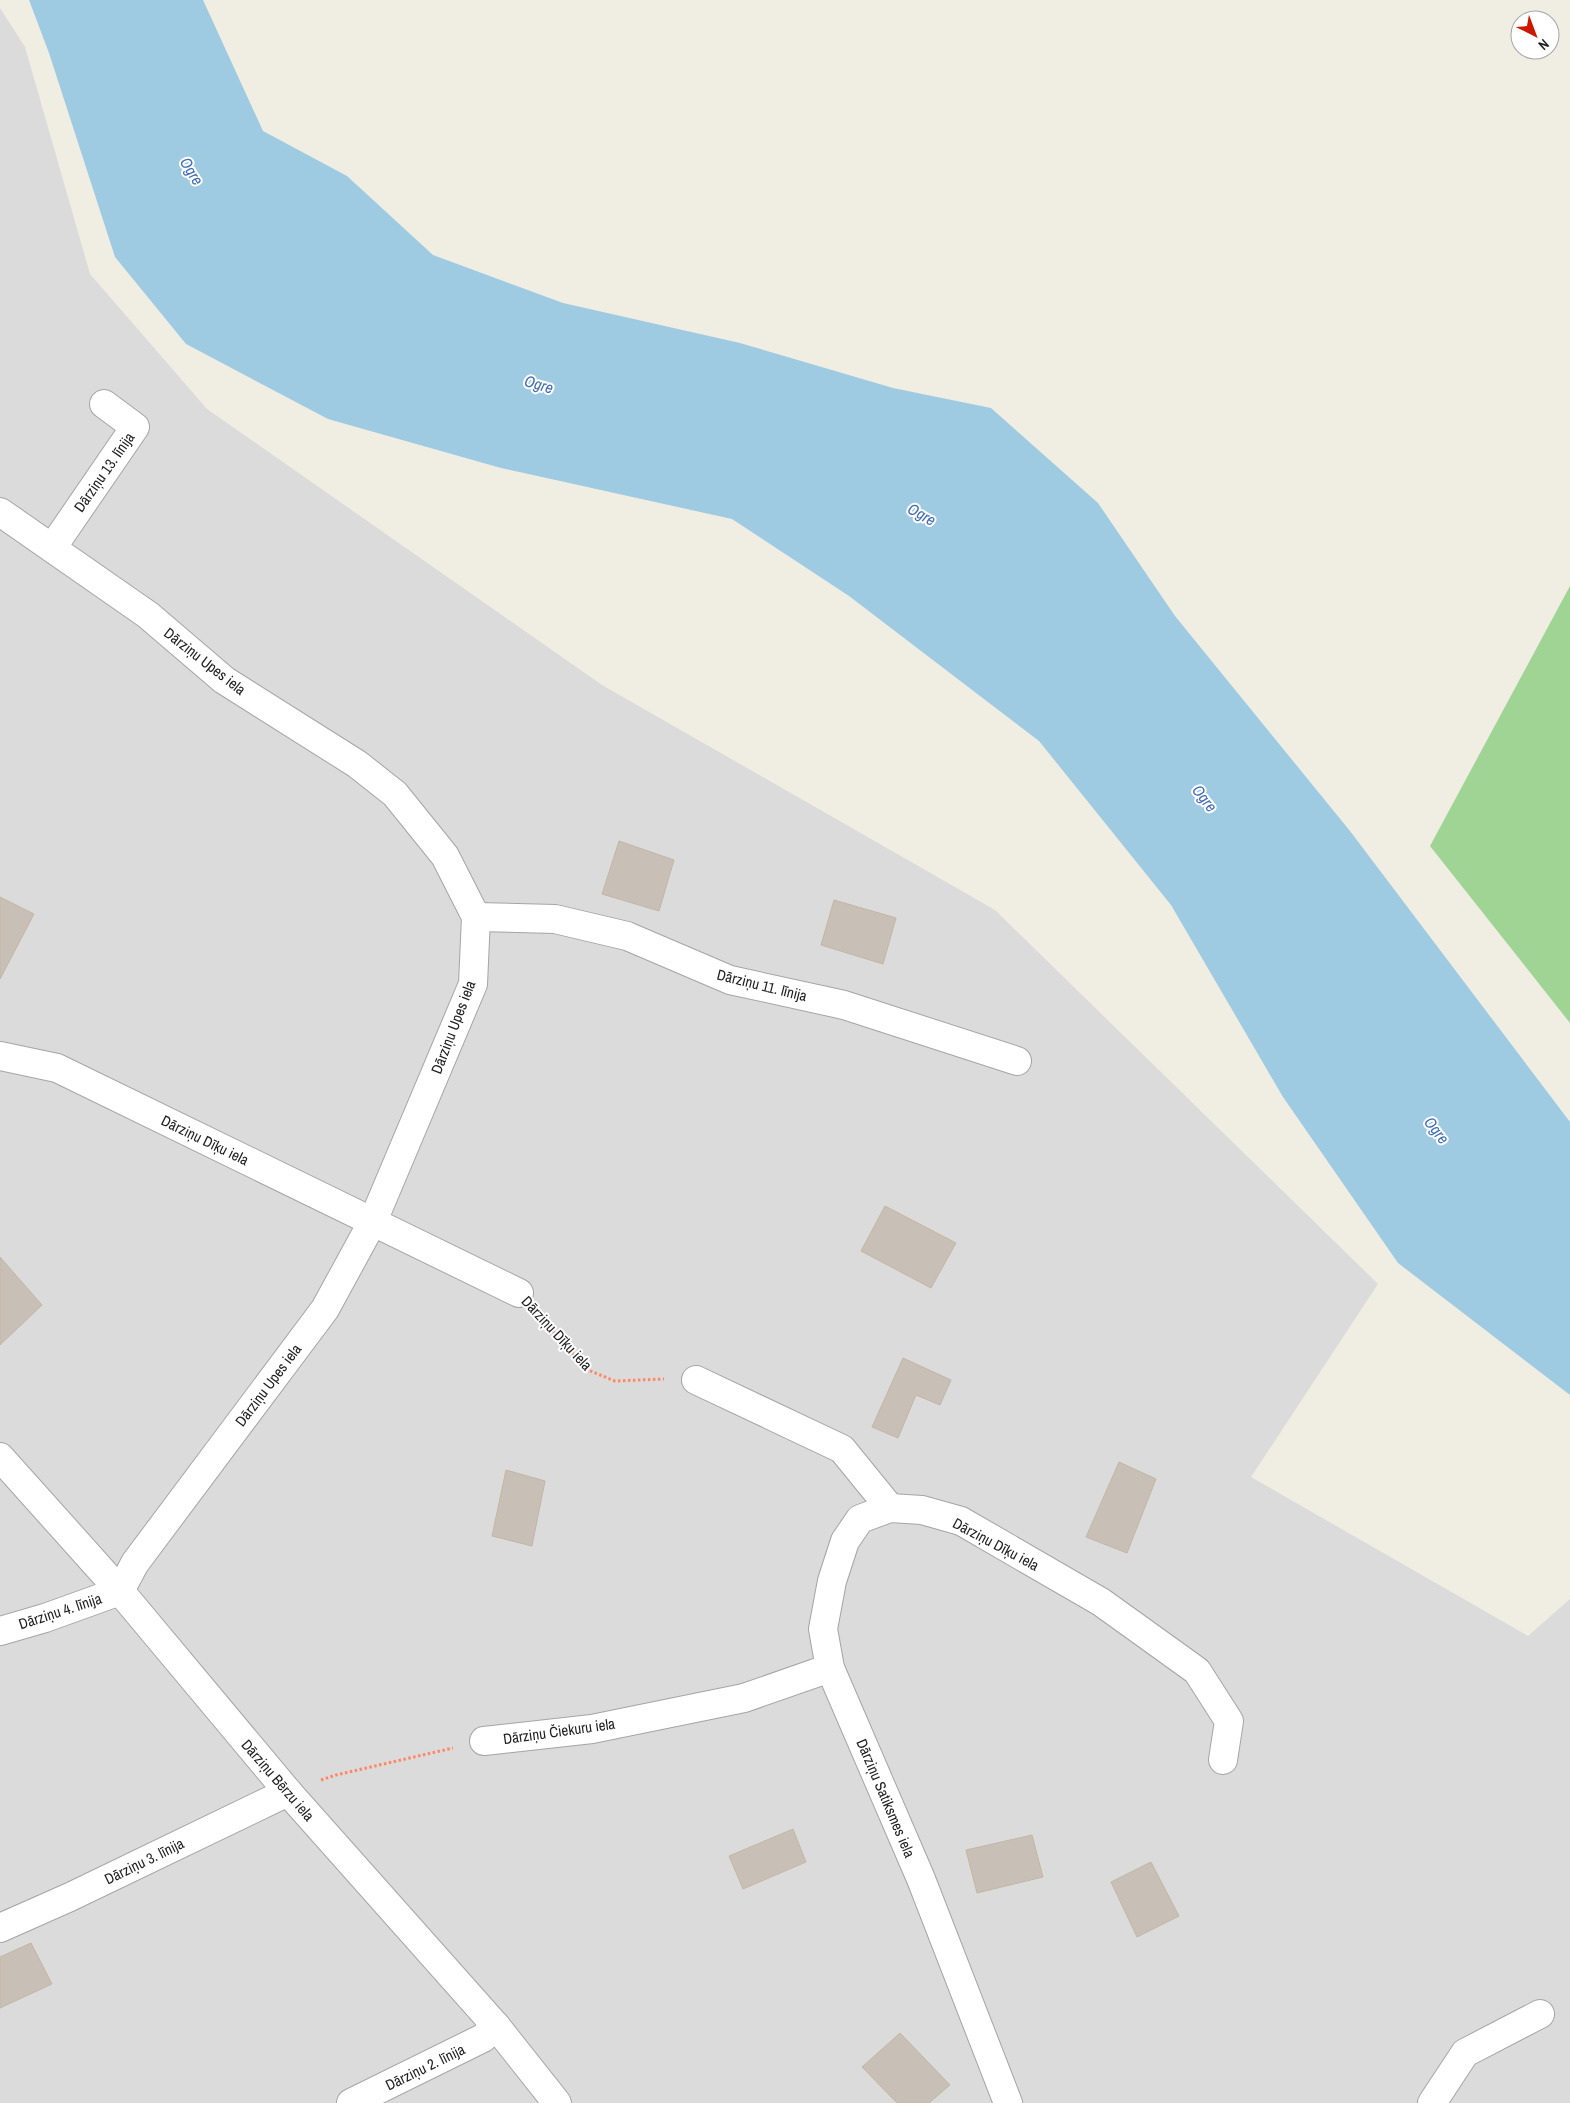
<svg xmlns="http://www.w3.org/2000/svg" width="1570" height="2103" viewBox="0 0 1570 2103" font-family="'Archivo Narrow',sans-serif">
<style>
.residential{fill:#dcdbdb}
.forest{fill:#9fd494}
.water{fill:#9fcbe2}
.building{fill:#c8c0b6;stroke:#c3b5a4}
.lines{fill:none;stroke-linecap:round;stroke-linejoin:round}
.minor-casing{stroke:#a5a5a5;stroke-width:30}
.path{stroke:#ff8765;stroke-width:3;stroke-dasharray:2.5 2.5;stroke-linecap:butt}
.minor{stroke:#fff;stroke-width:28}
.labels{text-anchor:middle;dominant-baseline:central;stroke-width:4;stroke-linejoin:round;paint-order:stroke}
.street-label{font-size:15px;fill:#1e1e1e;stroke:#fff}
.water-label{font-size:16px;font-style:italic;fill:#416eb7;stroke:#fff}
</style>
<rect width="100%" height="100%" fill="#f0ede3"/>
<path class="residential" d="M0,8L25,47L90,274L207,409L602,685L995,910L1378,1284L1251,1477L1528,1636L1570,1599V2103H0Z"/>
<path class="forest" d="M1570,586V1023L1430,846Z"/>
<path class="water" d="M29,0H203L263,131L347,176L433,255L563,303L740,343L893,388L991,408L1098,503L1175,616L1350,831L1570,1122V1395L1398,1263L1283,1097L1171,905L1039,741L849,596L732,519L501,468L328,419L186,344L115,257L49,53Z"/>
<g class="building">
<path d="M619,841L674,860L659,911L602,894Z"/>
<path d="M0,897L34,914L0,979Z"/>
<path d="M834,900L896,918L883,964L821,945Z"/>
<path d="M885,1206L956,1243L931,1288L861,1251Z"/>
<path d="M0,1257L42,1305L0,1345Z"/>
<path d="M903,1358L951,1380L940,1405L916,1395L898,1438L872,1427Z"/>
<path d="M1119,1462L1156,1479L1127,1553L1086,1537Z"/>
<path d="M506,1470L545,1481L532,1546L492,1536Z"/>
<path d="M793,1829L806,1862L743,1889L729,1856Z"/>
<path d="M1032,1835L1043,1877L977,1893L966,1850Z"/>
<path d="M1151,1862L1179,1916L1137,1937L1111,1882Z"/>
<path d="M31,1943L52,1984L0,2008V1957Z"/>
<path d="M900,2033L950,2085L929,2103H897L862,2067Z"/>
</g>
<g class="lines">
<defs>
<g id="minor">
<path d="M0,512L148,615L224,680L357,764L395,794L445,856L476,917L473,984L373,1221L325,1309L135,1563L120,1591L45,1618L0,1631"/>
<path d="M52,548L135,427L104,404"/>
<path d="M476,917L555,919L627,936L730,980L844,1005L1017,1061"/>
<path d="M0,1056L57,1068L519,1293"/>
<path d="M696,1380L842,1449L890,1508"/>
<path d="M0,1457L120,1591L288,1792L496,2026L557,2103"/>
<path d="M484,1741L592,1729L744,1698L830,1668"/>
<path d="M0,1928L70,1897L288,1792"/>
<path d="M351,2103L483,2038L496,2026"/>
<path d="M1008,2103L921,1879L830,1668L823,1629L832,1581L845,1541L860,1519L890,1508L922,1510L961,1521L1101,1602L1197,1671L1229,1721L1223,1760"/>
<path d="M1432,2103L1465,2053L1540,2014"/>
</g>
</defs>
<use href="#minor" class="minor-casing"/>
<g class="path">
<path d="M539,1316L588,1370L615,1381L664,1379"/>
<path d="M321,1780L336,1775L453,1748"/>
</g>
<use href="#minor" class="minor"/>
</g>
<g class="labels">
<g class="street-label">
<text transform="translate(104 472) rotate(-55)">Dārziņu 13. līnija</text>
<text transform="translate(205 661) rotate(38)">Dārziņu Upes iela</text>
<text transform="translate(762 985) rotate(14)">Dārziņu 11. līnija</text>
<text transform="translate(453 1027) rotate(-69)">Dārziņu Upes iela</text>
<text transform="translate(205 1140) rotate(26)">Dārziņu Dīķu iela</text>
<text transform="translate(557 1333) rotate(47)">Dārziņu Dīķu iela</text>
<text transform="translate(268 1385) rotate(-53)">Dārziņu Upes iela</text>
<text transform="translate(996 1544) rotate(28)">Dārziņu Dīķu iela</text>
<text transform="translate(60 1611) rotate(-18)">Dārziņu 4. līnija</text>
<text transform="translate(559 1731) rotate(-8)">Dārziņu Čiekuru iela</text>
<text transform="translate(278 1780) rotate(49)">Dārziņu Bērzu iela</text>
<text transform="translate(886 1798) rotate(67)">Dārziņu Satiksmes iela</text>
<text transform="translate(144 1861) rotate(-26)">Dārziņu 3. līnija</text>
<text transform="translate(425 2067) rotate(-26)">Dārziņu 2. līnija</text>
</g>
<g class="water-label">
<text transform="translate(192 171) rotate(58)">Ogre</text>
<text transform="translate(539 384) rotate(17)">Ogre</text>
<text transform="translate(922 514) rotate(30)">Ogre</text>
<text transform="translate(1205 798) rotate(52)">Ogre</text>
<text transform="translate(1437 1130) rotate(52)">Ogre</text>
</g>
</g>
<g transform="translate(1535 35) rotate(138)"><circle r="24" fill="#ffffff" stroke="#a5a5a5"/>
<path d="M0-4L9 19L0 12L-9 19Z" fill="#cc1800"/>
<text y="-8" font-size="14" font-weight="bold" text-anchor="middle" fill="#1e1e1e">N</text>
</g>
</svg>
